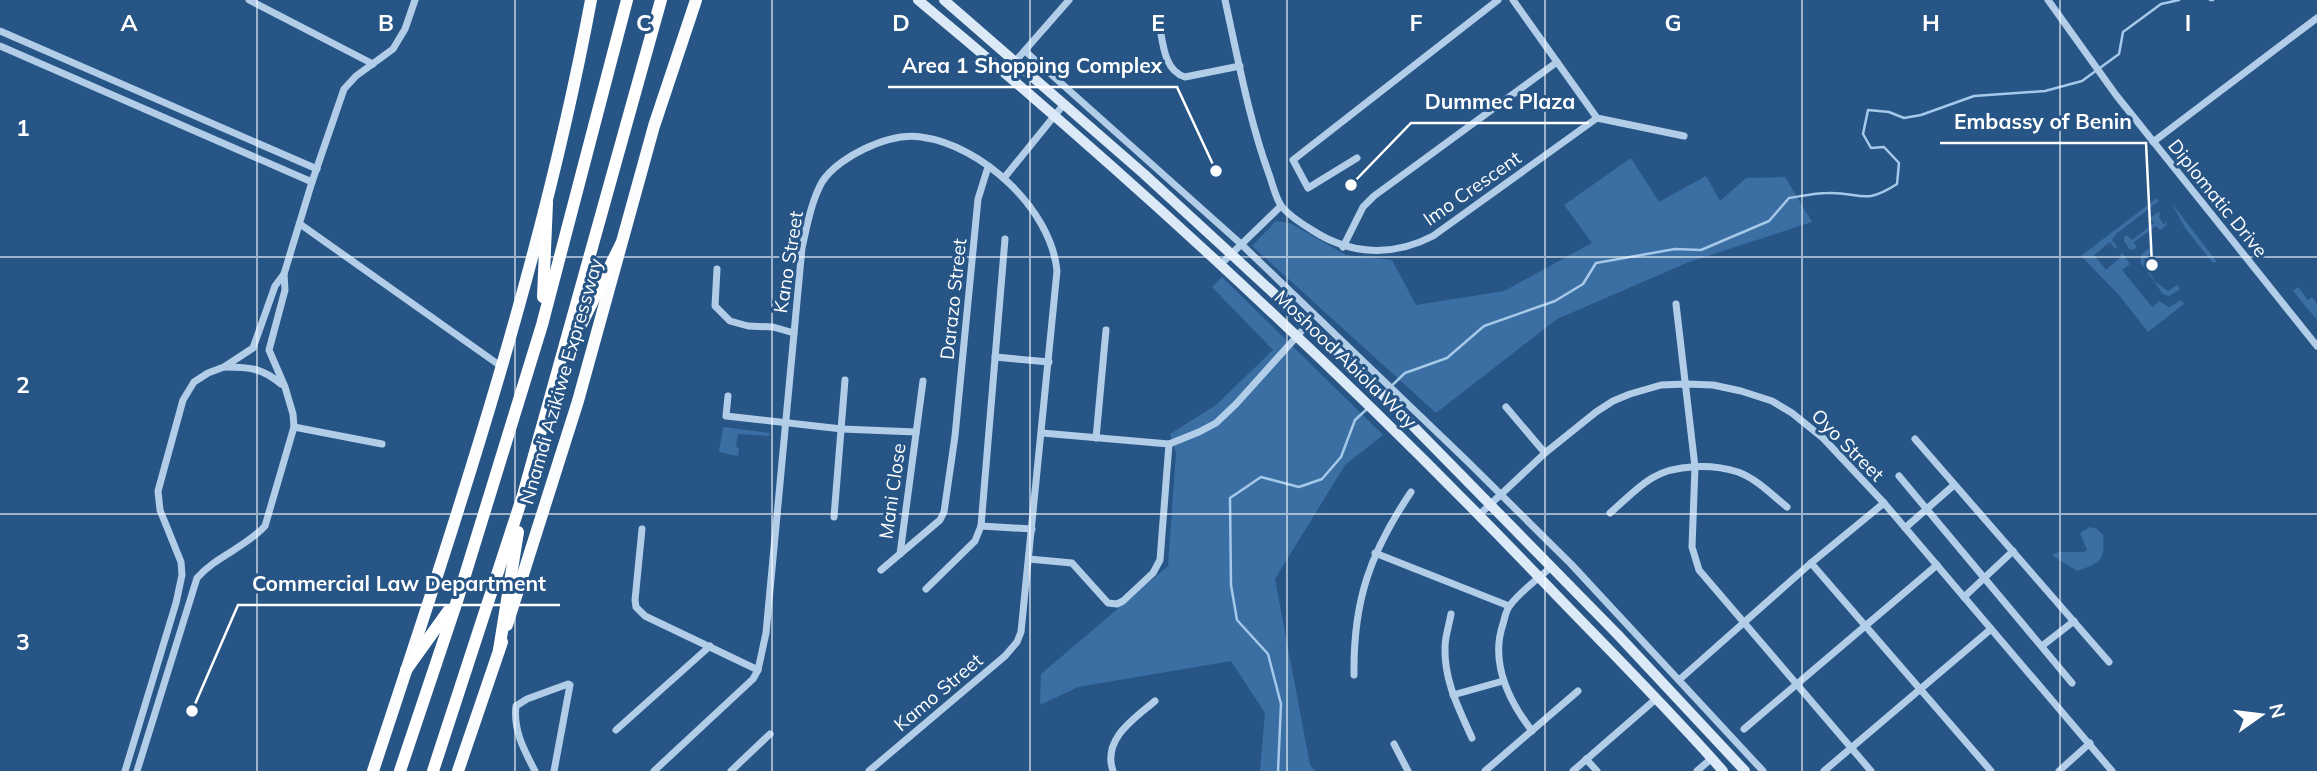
<svg xmlns="http://www.w3.org/2000/svg" width="2317" height="771" viewBox="0 0 2317 771" font-family="Mulish,sans-serif">
<style>
.green{fill:#3b6fa3}
.lines{fill:none;stroke-linecap:round;stroke-linejoin:round}
.stream{stroke:#a6c8e9;stroke-width:2.5}
.minor{stroke:#b2cde8;stroke-width:7}
.secondary{stroke:#dce9f7;stroke-width:10}
.trunk{stroke:#fafcfe;stroke-width:12}
.motorway{stroke:#fff;stroke-width:12}
.grid{fill:none;stroke:#fff;stroke-width:2;stroke-opacity:0.55}
.labels{text-anchor:middle;dominant-baseline:central;stroke-width:6;stroke-linejoin:round;paint-order:stroke}
.street-label{font-size:19px;fill:#fff;stroke:#275586}
.grid-label{font-size:23px;text-anchor:middle;font-weight:bold;fill:#fff;stroke:#275586;stroke-width:6;stroke-linejoin:round;paint-order:stroke}
.leader{fill:none;stroke:#fff;stroke-width:2.5}
.callout-dot{fill:#fff;stroke:#275586;stroke-width:2.5}
.callout-label{font-size:21px;text-anchor:middle;font-weight:bold;fill:#fff;stroke:#275586;stroke-width:6;stroke-linejoin:round;paint-order:stroke}
</style>
<rect width="100%" height="100%" fill="#275586"/>
<g class="green">
<path d="M1631,158L1659,202L1706,176L1720,201L1746,178L1785,177L1812,222L1689,262L1557,319L1436,413L1252,246L1276,221L1290,223L1346,255L1392,260L1416,305L1504,291L1592,243L1564,205Z"/>
<path d="M2157,198L2159,201L2116,234L2112,240L2117,247L2115,249L2110,242L2094,255L2106,270L2121,257L2120,255L2122,253L2130,264L2122,270L2152,307L2159,301L2169,307L2181,300L2184,304L2148,332L2119,295L2081,256Z"/>
<path d="M2171,202L2217,262L2213,263L2185,228Z"/>
<path d="M2158,212L2160,213L2159,217L2164,225L2166,221L2167,225L2160,230L2156,226L2134,242L2137,248L2130,250L2124,241V237L2127,235L2132,240L2154,223L2150,218Z"/>
<path d="M2149,248L2152,252L2144,259L2154,281L2168,291L2177,285L2180,289L2169,296L2163,294L2140,262L2142,254Z"/>
<path d="M1222,277L1383,435L1345,465L1275,579L1310,765L1315,771H1260L1265,713L1231,661L1078,687L1040,705L1041,674L1168,566L1176,453L1170,434L1216,405L1273,350L1212,287Z"/>
<path d="M2298,287L2308,300L2312,297L2317,304V320L2293,291Z"/>
<path d="M723,427L770,433L769,436L738,434L736,447L739,448L738,456L719,452Z"/>
<path d="M2090,527L2097,529L2103,535C2105,562 2101,562 2077,571L2052,555L2058,552H2084L2087,550L2080,533Z"/>
</g>
<g class="lines">
<g class="stream">
<path d="M2210,0H2213"/>
<path d="M1384,393L1405,373L1447,358L1484,326L1555,301L1583,284L1596,263L1675,249L1701,250L1769,221L1789,198C1802,196 1815,193 1828,193C1861,192 1863,206 1897,184L1899,163L1884,147L1871,148L1863,134L1868,110L1889,112L1904,118L1921,115L1974,96L2045,91L2082,81L2119,54L2123,32L2161,4L2179,0"/>
<path d="M1278,771L1281,704L1268,654L1237,620L1231,585L1230,498L1261,477L1299,487L1322,479L1341,457L1355,420L1367,409"/>
</g>
<g class="minor">
<path d="M249,0L373,64"/>
<path d="M1225,0C1238,59 1249,120 1270,177C1273,186 1276,199 1282,207C1290,216 1302,224 1312,230C1350,255 1393,257 1433,236L1597,118"/>
<path d="M1513,0L1597,118L1684,136"/>
<path d="M2048,0L2116,95L2317,346"/>
<path d="M1158,18C1163,38 1162,70 1185,77L1240,66"/>
<path d="M0,31L317,169"/>
<path d="M0,46L312,182"/>
<path d="M1025,51L1241,244L1467,461L1571,564L1763,771"/>
<path d="M1005,73L1069,0"/>
<path d="M2153,142L2317,18"/>
<path d="M1357,158L1308,188L1293,160L1498,0"/>
<path d="M1004,178L1064,104"/>
<path d="M300,224L502,367"/>
<path d="M1343,247L1363,207L1374,196L1557,62"/>
<path d="M1221,264L1281,206"/>
<path d="M717,269L715,306L730,321L748,326L773,327L794,333"/>
<path d="M1676,304L1695,467L1692,547L1699,570L1871,771"/>
<path d="M995,357L1049,362"/>
<path d="M225,367C250,367 262,368 281,384"/>
<path d="M728,396L726,416L842,429L916,432"/>
<path d="M1506,407L1545,453"/>
<path d="M294,427L382,444"/>
<path d="M1042,433L1169,444L1199,432L1216,423L1236,404L1308,324"/>
<path d="M1096,438L1106,330"/>
<path d="M1915,439L2109,662"/>
<path d="M1899,476L2072,683"/>
<path d="M1610,513C1624,501 1637,487 1652,478C1675,464 1713,464 1738,472C1757,479 1772,495 1787,507"/>
<path d="M1480,514L1545,453L1596,412L1613,401L1630,394L1661,385L1686,384L1713,385L1741,391L1772,401L1792,413L1823,438L1884,503L2112,771"/>
<path d="M834,517L845,380"/>
<path d="M981,526L1032,529"/>
<path d="M1905,528L1954,485"/>
<path d="M642,529L635,600L636,607L645,616L758,670"/>
<path d="M1375,553L1509,606"/>
<path d="M900,554L923,381"/>
<path d="M1029,559L1072,563L1108,603L1117,604L1123,601L1153,573L1160,560L1169,444"/>
<path d="M1811,563L1991,771"/>
<path d="M881,570L940,520L944,512L955,436L978,199L988,167"/>
<path d="M926,589L975,541L981,526L1005,239"/>
<path d="M1964,597L2013,551"/>
<path d="M1451,614C1449,625 1445,637 1445,647C1444,681 1459,709 1472,738"/>
<path d="M2042,646L2074,621"/>
<path d="M1354,675C1353,601 1370,553 1411,492"/>
<path d="M1679,680L1811,563L1884,503"/>
<path d="M1453,695L1503,681"/>
<path d="M1744,729L1937,565"/>
<path d="M616,730L710,646"/>
<path d="M1532,731C1509,701 1490,662 1503,624C1505,617 1506,609 1511,604C1522,590 1538,579 1551,567"/>
<path d="M1394,744L1408,771"/>
<path d="M1586,759L1597,771"/>
<path d="M125,771L176,603L182,575L181,562L160,510L158,491L183,400L194,382L208,373L224,367L253,348L275,286L284,274"/>
<path d="M137,771L197,578C216,556 245,548 265,526L294,427L293,414L285,387L269,350L285,290L284,274L312,182L344,89L356,76L393,49L405,29L415,0"/>
<path d="M535,771C524,750 513,730 516,706L527,699L568,684L570,685L554,771"/>
<path d="M654,771L753,679L758,670L766,633L802,248C807,226 811,202 822,182C831,168 849,156 864,149C881,141 902,134 921,137C982,145 1051,209 1057,271L1021,632L1017,642L1005,656L869,771"/>
<path d="M731,771L770,734"/>
<path d="M1113,771C1102,739 1134,719 1155,701"/>
<path d="M1485,771L1578,691"/>
<path d="M1573,771L1657,698"/>
<path d="M1697,771L1712,758"/>
<path d="M1824,771L1991,629"/>
<path d="M2059,771L2090,743"/>
</g>
<g class="secondary">
<path d="M918,0C1135,180 1342,372 1538,576C1600,641 1664,704 1723,771"/>
<path d="M944,0L1144,174L1367,379L1618,635L1745,771"/>
</g>
<g class="trunk">
<path d="M507,625L578,401L654,126L696,0"/>
<path d="M373,771C457,517 542,263 591,0"/>
<path d="M458,771L502,642"/>
</g>
<g class="motorway">
<path d="M543,297L547,203"/>
<path d="M571,345L621,244"/>
<path d="M499,650L518,532"/>
<path d="M406,670L449,610"/>
<path d="M400,771L458,598L542,325L627,0"/>
<path d="M433,771L523,495L661,0"/>
</g>
</g>
<path class="grid" d="M257,0V771M515,0V771M772,0V771M1030,0V771M1287,0V771M1545,0V771M1802,0V771M2060,0V771M0,257H2317M0,514H2317"/>
<g class="labels">
<g class="street-label">
<text transform="translate(1472 188) rotate(-35)">Imo Crescent</text>
<text transform="translate(2218 198) rotate(51)">Diplomatic Drive</text>
<text transform="translate(788 262) rotate(-81)">Kano Street</text>
<text transform="translate(953 299) rotate(-84)">Darazo Street</text>
<text transform="translate(1346 359) rotate(44)">Moshood Abiola Way</text>
<text transform="translate(561 381) rotate(-74)">Nnamdi Azikiwe Expressway</text>
<text transform="translate(1848 445) rotate(45)">Oyo Street</text>
<text transform="translate(892 491) rotate(-82)">Mani Close</text>
<text transform="translate(938 692) rotate(-40)">Kamo Street</text>
</g>
</g>
<g class="grid-label">
<text x="129" y="31">A</text>
<text x="386" y="31">B</text>
<text x="644" y="31">C</text>
<text x="901" y="31">D</text>
<text x="1158" y="31">E</text>
<text x="1416" y="31">F</text>
<text x="1673" y="31">G</text>
<text x="1931" y="31">H</text>
<text x="2188" y="31">I</text>
<text x="23" y="136">1</text>
<text x="23" y="393">2</text>
<text x="23" y="650">3</text>
</g>
<path class="leader" d="M1216 171L1177 87H888M1351 185L1411 123H1589M2152 265L2146 143H1940M192 711L238 605H560"/>
<g class="callout-dot">
<circle cx="1216" cy="171" r="7"/>
<circle cx="1351" cy="185" r="7"/>
<circle cx="2152" cy="265" r="7"/>
<circle cx="192" cy="711" r="7"/>
</g>
<g class="callout-label">
<text x="1032" y="73">Area 1 Shopping Complex</text>
<text x="1500" y="109">Dummec Plaza</text>
<text x="2043" y="129">Embassy of Benin</text>
<text x="399" y="591">Commercial Law Department</text>
</g>
<g transform="translate(2261 715) rotate(76)" stroke="#275586" stroke-width="5" paint-order="stroke">
<path d="M0-5L12 26L0 18L-12 26Z" fill="#ffffff"/>
<text y="-10" font-size="19" font-weight="bold" text-anchor="middle" fill="#ffffff">N</text>
</g>
</svg>
